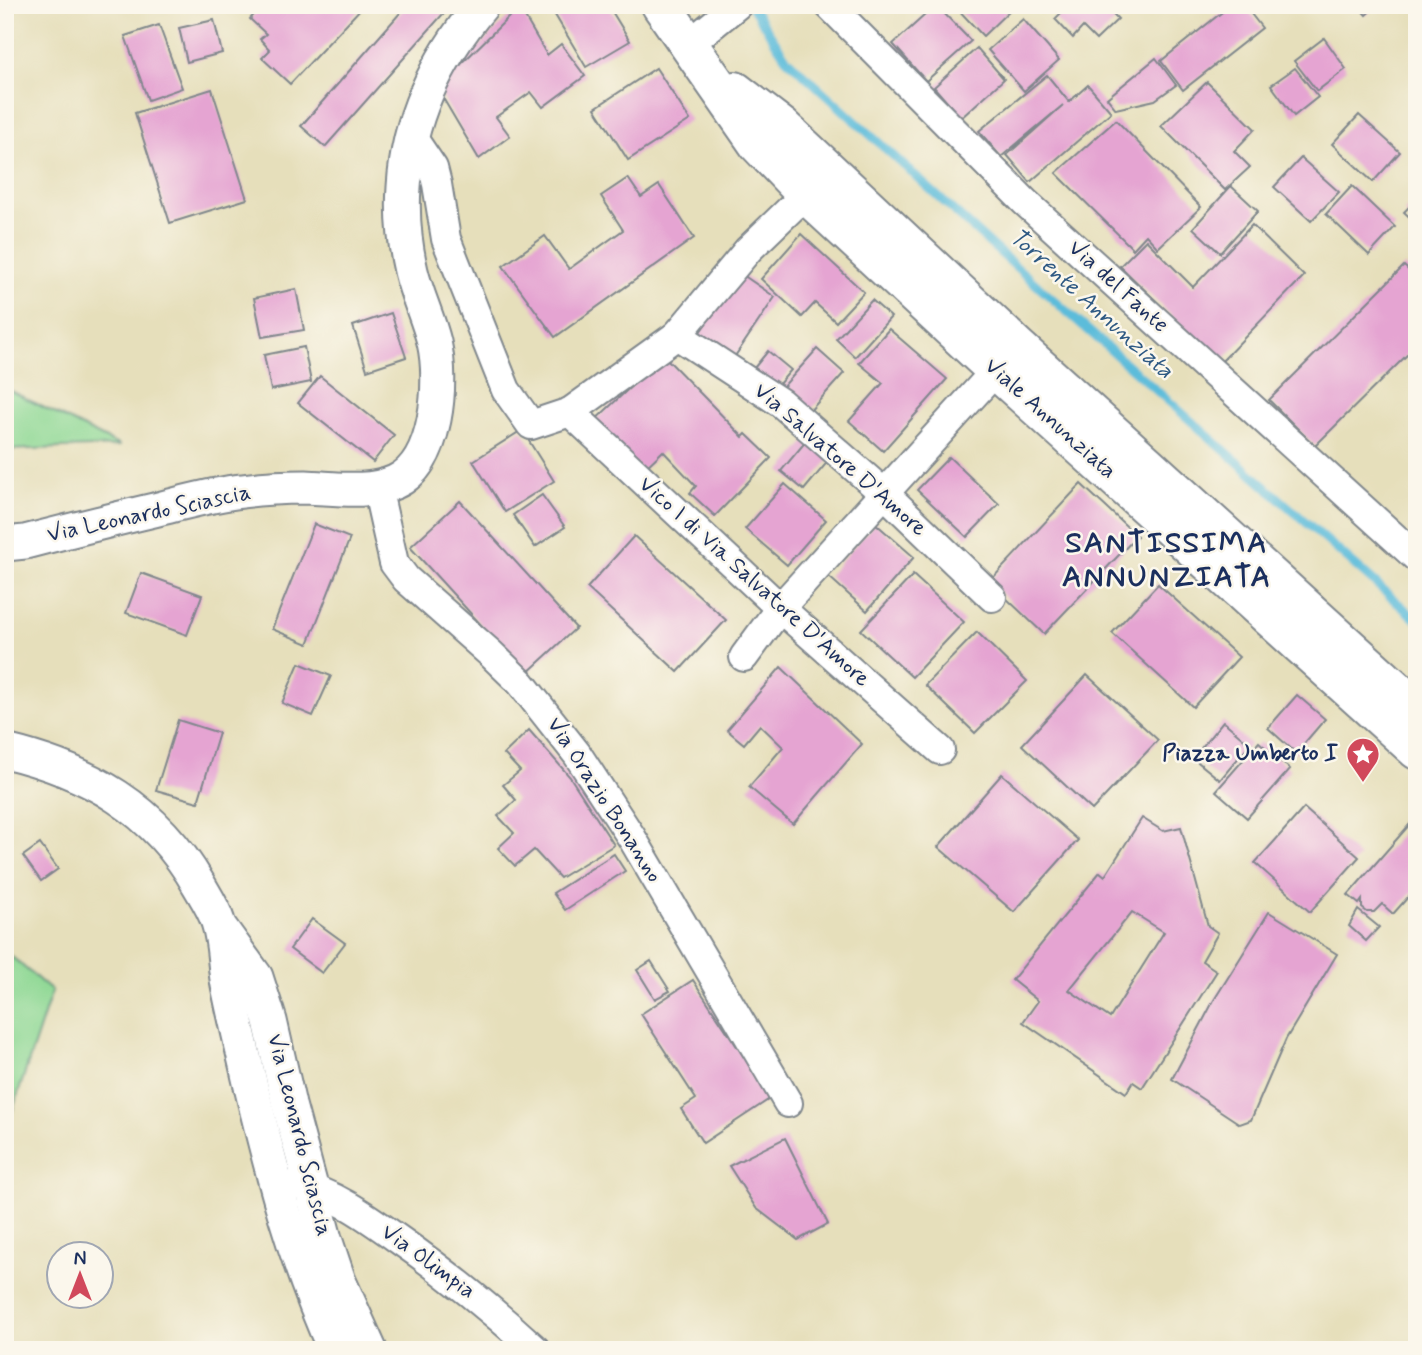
<svg xmlns="http://www.w3.org/2000/svg" width="1422" height="1355" viewBox="0 0 1422 1355" font-family="Mynerve,sans-serif">
<style>
.green{fill:#8fd894;stroke:#558479;stroke-width:2}
.lines{fill:none;stroke-linecap:round;stroke-linejoin:round}
.stream{stroke:#5cbcda;stroke-width:9}
.building{fill:#e5a4d2;fill-rule:evenodd}
.minor-casing{stroke:#80878c;stroke-width:32}
.tertiary-casing{stroke:#80878c;stroke-width:37}
.secondary-casing{stroke:#80878c;stroke-width:42}
.minor{stroke:#fff;stroke-width:28}
.tertiary{stroke:#fff;stroke-width:33}
.secondary{stroke:#fff;stroke-width:38}
.labels{text-anchor:middle;dominant-baseline:central;stroke-width:5;stroke-linejoin:round;paint-order:stroke}
.street-label{font-size:23px;fill:#1b2f5e;stroke:#fbf7ec}
.poi-label{font-size:23px;font-weight:bold;fill:#1b2f5e;stroke:#fbf7ec;text-anchor:end}
.water-label{font-size:24px;font-style:italic;fill:#2e5983;stroke:#fbf7ec}
.district-label{font-size:30px;font-weight:bold;letter-spacing:2px;fill:#1b2f5e;stroke:#fbf7ec}
</style>
<rect width="100%" height="100%" fill="#fbf7ec"/>
<filter id="ink" filterUnits="userSpaceOnUse"><feTurbulence type="fractalNoise" baseFrequency=".0143" numOctaves="2"/><feDisplacementMap in="SourceGraphic" scale="14" xChannelSelector="R" yChannelSelector="G"/><feConvolveMatrix kernelMatrix="1 2 1 2 8 2 1 2 1" color-interpolation-filters="sRGB"/></filter>
<filter id="wash" filterUnits="userSpaceOnUse"><feTurbulence type="fractalNoise" baseFrequency=".00686" numOctaves="4" result="noise"/><feDisplacementMap in="SourceGraphic" scale="28" xChannelSelector="R" yChannelSelector="G"/><feGaussianBlur stdDeviation="1.57" result="paint"/><feColorMatrix in="noise" values="0 0 0 0 0 0 0 0 0 0 0 0 0 0 0 0 0 1.4 0 .05"/><feComposite in="paint" operator="in"/></filter>
<g filter="url(#wash)">
<rect width="100%" height="100%" fill="#e6dfbb"/>
<g class="green">
<path d="M5,388L120,446L5,450Z"/>
<path d="M5,951L52,991L9,1121L5,1123Z"/>
</g>
<g class="lines">
<path class="stream" d="M751,5L786,58L989,243L1417,620"/>
</g>
<g id="blocks">
<g class="building">
<path d="M257,5H364L290,84L262,58L270,50L260,39L266,34L250,19L260,8Z"/>
<path d="M407,5H451L325,147L301,126Z"/>
<path d="M571,5H608L630,41L586,67L555,15Z"/>
<path d="M936,5L971,41L926,81L893,44Z"/>
<path d="M954,5H1015L983,36Z"/>
<path d="M1062,5H1105L1118,19L1096,40L1083,27L1073,38L1055,19L1065,9Z"/>
<path d="M1231,5H1244L1262,28L1183,90L1161,61Z"/>
<path d="M1357,5H1377L1366,15Z"/>
<path d="M519,7L547,55L561,44L585,76L543,107L531,92L496,117L510,136L479,159L437,88Z"/>
<path d="M1023,19L1059,60L1024,91L988,50Z"/>
<path d="M214,20L222,53L187,62L179,28Z"/>
<path d="M159,25L182,88L148,100L125,36Z"/>
<path d="M1324,38L1346,69L1317,91L1294,61Z"/>
<path d="M977,48L1004,79L961,118L934,87Z"/>
<path d="M1156,58L1176,85L1155,100L1116,109L1107,98Z"/>
<path d="M656,68L690,120L628,160L595,108Z"/>
<path d="M1295,68L1318,97L1294,116L1271,85Z"/>
<path d="M1047,75L1069,102L1088,85L1111,112L1030,182L1007,155L1063,105L1001,157L979,131Z"/>
<path d="M1207,82L1255,129L1234,151L1250,167L1225,190L1161,126Z"/>
<path d="M212,89L247,199L170,223L135,113Z"/>
<path d="M1359,115L1400,152L1373,182L1332,144Z"/>
<path d="M1116,120L1201,207L1158,248L1146,235L1133,249L1056,173Z"/>
<path d="M1301,158L1339,192L1311,221L1274,187Z"/>
<path d="M628,178L641,197L659,185L694,238L555,337L503,266L545,236L569,269L623,230L601,196Z"/>
<path d="M1231,186L1258,211L1220,253L1193,228Z"/>
<path d="M1352,186L1395,227L1369,255L1326,214Z"/>
<path d="M1417,199V224L1404,212Z"/>
<path d="M1252,225L1304,276L1220,363L1120,266L1146,240L1193,287Z"/>
<path d="M801,234L864,292L836,322L815,303L802,317L761,279Z"/>
<path d="M1404,266L1417,278V345L1315,446L1269,400Z"/>
<path d="M740,273L775,297L731,362L696,338Z"/>
<path d="M296,289L304,330L262,337L254,298Z"/>
<path d="M872,300L891,317L855,357L836,339Z"/>
<path d="M391,313L406,357L367,370L353,326Z"/>
<path d="M889,329L947,379L883,451L849,421L883,383L859,363Z"/>
<path d="M304,347L311,382L271,390L264,355Z"/>
<path d="M817,349L844,373L808,413L781,389Z"/>
<path d="M768,351L791,370L772,392L750,373Z"/>
<path d="M664,356L743,437L746,434L771,458L715,516L690,493L696,486L663,451L642,471L594,421Z"/>
<path d="M320,376L394,435L373,462L298,403Z"/>
<path d="M522,430L554,481L505,512L473,461Z"/>
<path d="M807,440L830,459L804,490L781,471Z"/>
<path d="M949,457L999,504L967,537L917,490Z"/>
<path d="M785,484L826,520L787,565L745,529Z"/>
<path d="M1081,484L1137,536L1044,634L989,582Z"/>
<path d="M542,495L565,527L535,547L513,515Z"/>
<path d="M460,501L576,628L526,674L410,547Z"/>
<path d="M875,523L914,557L867,611L828,576Z"/>
<path d="M314,524L350,538L308,644L272,629Z"/>
<path d="M634,536L726,620L678,672L587,588Z"/>
<path d="M141,573L202,595L187,635L126,613Z"/>
<path d="M913,575L964,622L912,677L861,630Z"/>
<path d="M1158,584L1239,657L1193,707L1112,633Z"/>
<path d="M977,632L1027,681L975,733L925,685Z"/>
<path d="M299,663L331,676L313,716L282,703Z"/>
<path d="M781,667L862,744L793,824L749,787L783,747L760,725L744,744L727,730Z"/>
<path d="M1087,675L1158,740L1092,810L1022,745Z"/>
<path d="M1297,695L1325,719L1296,753L1268,728Z"/>
<path d="M178,720L219,733L198,802L156,790Z"/>
<path d="M1223,721L1250,744L1220,780L1193,758Z"/>
<path d="M529,730L570,777L614,845L560,878L534,850L515,866L498,848L514,833L498,816L516,800L503,785L520,771L504,754Z"/>
<path d="M1259,742L1290,769L1247,818L1216,791Z"/>
<path d="M1002,774L1078,840L1014,912L938,847Z"/>
<path d="M1304,808L1359,857L1310,912L1255,863Z"/>
<path d="M1417,816V887L1393,914L1382,904L1374,912H1367L1362,908V900L1359,904L1348,895Z"/>
<path d="M1142,818L1163,831L1181,827L1208,926L1218,933L1202,961L1217,971L1142,1088L1133,1082L1126,1093L1023,1022L1038,1001L1012,980L1100,872L1105,876ZM1132,912L1164,932L1110,1018L1069,990Z"/>
<path d="M40,844L58,869L41,881L23,856Z"/>
<path d="M614,854L625,871L565,910L553,893Z"/>
<path d="M1358,910L1379,927L1366,941L1349,926Z"/>
<path d="M1269,912L1337,954L1286,1039L1251,1120L1240,1124L1172,1079L1214,1000Z"/>
<path d="M312,919L345,943L322,973L290,949Z"/>
<path d="M651,961L670,991L655,999L637,970Z"/>
<path d="M693,980L771,1098L703,1143L681,1109L696,1099L641,1014Z"/>
<path d="M785,1138L828,1224L798,1240L756,1208L729,1166Z"/>
</g>
</g>
</g>
<g filter="url(#ink)">
<use href="#blocks" fill-opacity="0" stroke="#80878c" stroke-width="2"/>
<g class="lines">
<defs>
<g id="minor">
<path d="M829,5L1025,202L1417,558"/>
<path d="M689,44L737,5"/>
<path d="M412,137L433,168L437,184L446,239L506,390L531,425L570,412L677,335L748,250L806,194"/>
<path d="M677,335L781,403L885,494L992,597"/>
<path d="M570,412L780,608L940,750"/>
<path d="M377,487L394,563L406,579L491,654L521,683L577,754L632,838L788,1103"/>
<path d="M744,657L780,608L1008,357"/>
<path d="M295,1184C334,1193 366,1216 398,1239C447,1273 492,1310 536,1350"/>
</g>
<g id="tertiary">
<path d="M5,544L25,542C68,531 111,520 154,510C183,503 213,494 242,491C263,488 285,487 306,487C335,488 368,494 395,482C438,463 443,381 434,342C428,318 417,296 411,271C405,245 402,215 404,187C408,118 438,57 482,5"/>
<path d="M5,751C89,771 155,808 199,885C206,897 214,909 218,922C225,942 224,965 228,985C234,1016 242,1047 249,1078C271,1171 295,1263 335,1350"/>
<path d="M222,930L256,977L270,1021L289,1105L325,1239L339,1281L370,1350"/>
</g>
<g id="secondary">
<path d="M661,5L758,144L806,194L996,370L1417,750"/>
<path d="M735,91L783,128L1016,346L1417,709"/>
</g>
</defs>
<use href="#minor" class="minor-casing"/>
<use href="#tertiary" class="tertiary-casing"/>
<use href="#secondary" class="secondary-casing"/>
<use href="#minor" class="minor"/>
<use href="#tertiary" class="tertiary"/>
<use href="#secondary" class="secondary"/>
</g>
</g>
<defs>
<symbol id="sight-pin" viewBox="-11 -11 22 30"><path d="M0 17L-7.5 6A9.5 9.5 0 1 1 7.5 6Z" fill="#d1495b" stroke="#fbf7ec"/><path d="M0-6L1.8-2.2L6-1.7L2.9 1.2L3.7 5.4L0 3.3L-3.7 5.4L-2.9 1.2L-6-1.7L-1.8-2.2Z" fill="#fff"/></symbol>
</defs>
<g fill-rule="evenodd">
<use href="#sight-pin" x="1344" y="735" width="38" height="52"/>
</g>
<g class="labels">
<g class="street-label">
<text transform="translate(1118 287) rotate(42)">Via del Fante</text>
<text transform="translate(1050 419) rotate(42)">Viale Annunziata</text>
<text transform="translate(840 460) rotate(41)">Via Salvatore D'Amore</text>
<text transform="translate(149 514) rotate(-12)">Via Leonardo Sciascia</text>
<text transform="translate(754 582) rotate(42)">Vico I di Via Salvatore D'Amore</text>
<text transform="translate(604 800) rotate(57)">Via Orazio Bonanno</text>
<text transform="translate(299 1135) rotate(76)">Via Leonardo Sciascia</text>
<text transform="translate(428 1262) rotate(36)">Via Olimpia</text>
</g>
<g class="poi-label">
<text x="1338" y="754">Piazza Umberto I</text>
</g>
<g class="water-label">
<text transform="translate(1091 304) rotate(42)">Torrente Annunziata</text>
</g>
<g class="district-label">
<text x="1167" y="543">SANTISSIMA<tspan x="1167" dy="34">ANNUNZIATA</tspan></text>
</g>
</g>
<rect width="1422" height="1355" fill="none" stroke="#fbf7ec" stroke-width="28"/>
<g transform="translate(80 1275)"><circle r="33" fill="#fbf7ec" stroke="#a1a7b3" stroke-width="2"/>
<path d="M0-5L12 26L0 18L-12 26Z" fill="#d1495b"/>
<text y="-10" font-size="19" font-weight="bold" text-anchor="middle" fill="#1b2f5e">N</text>
</g>
</svg>
